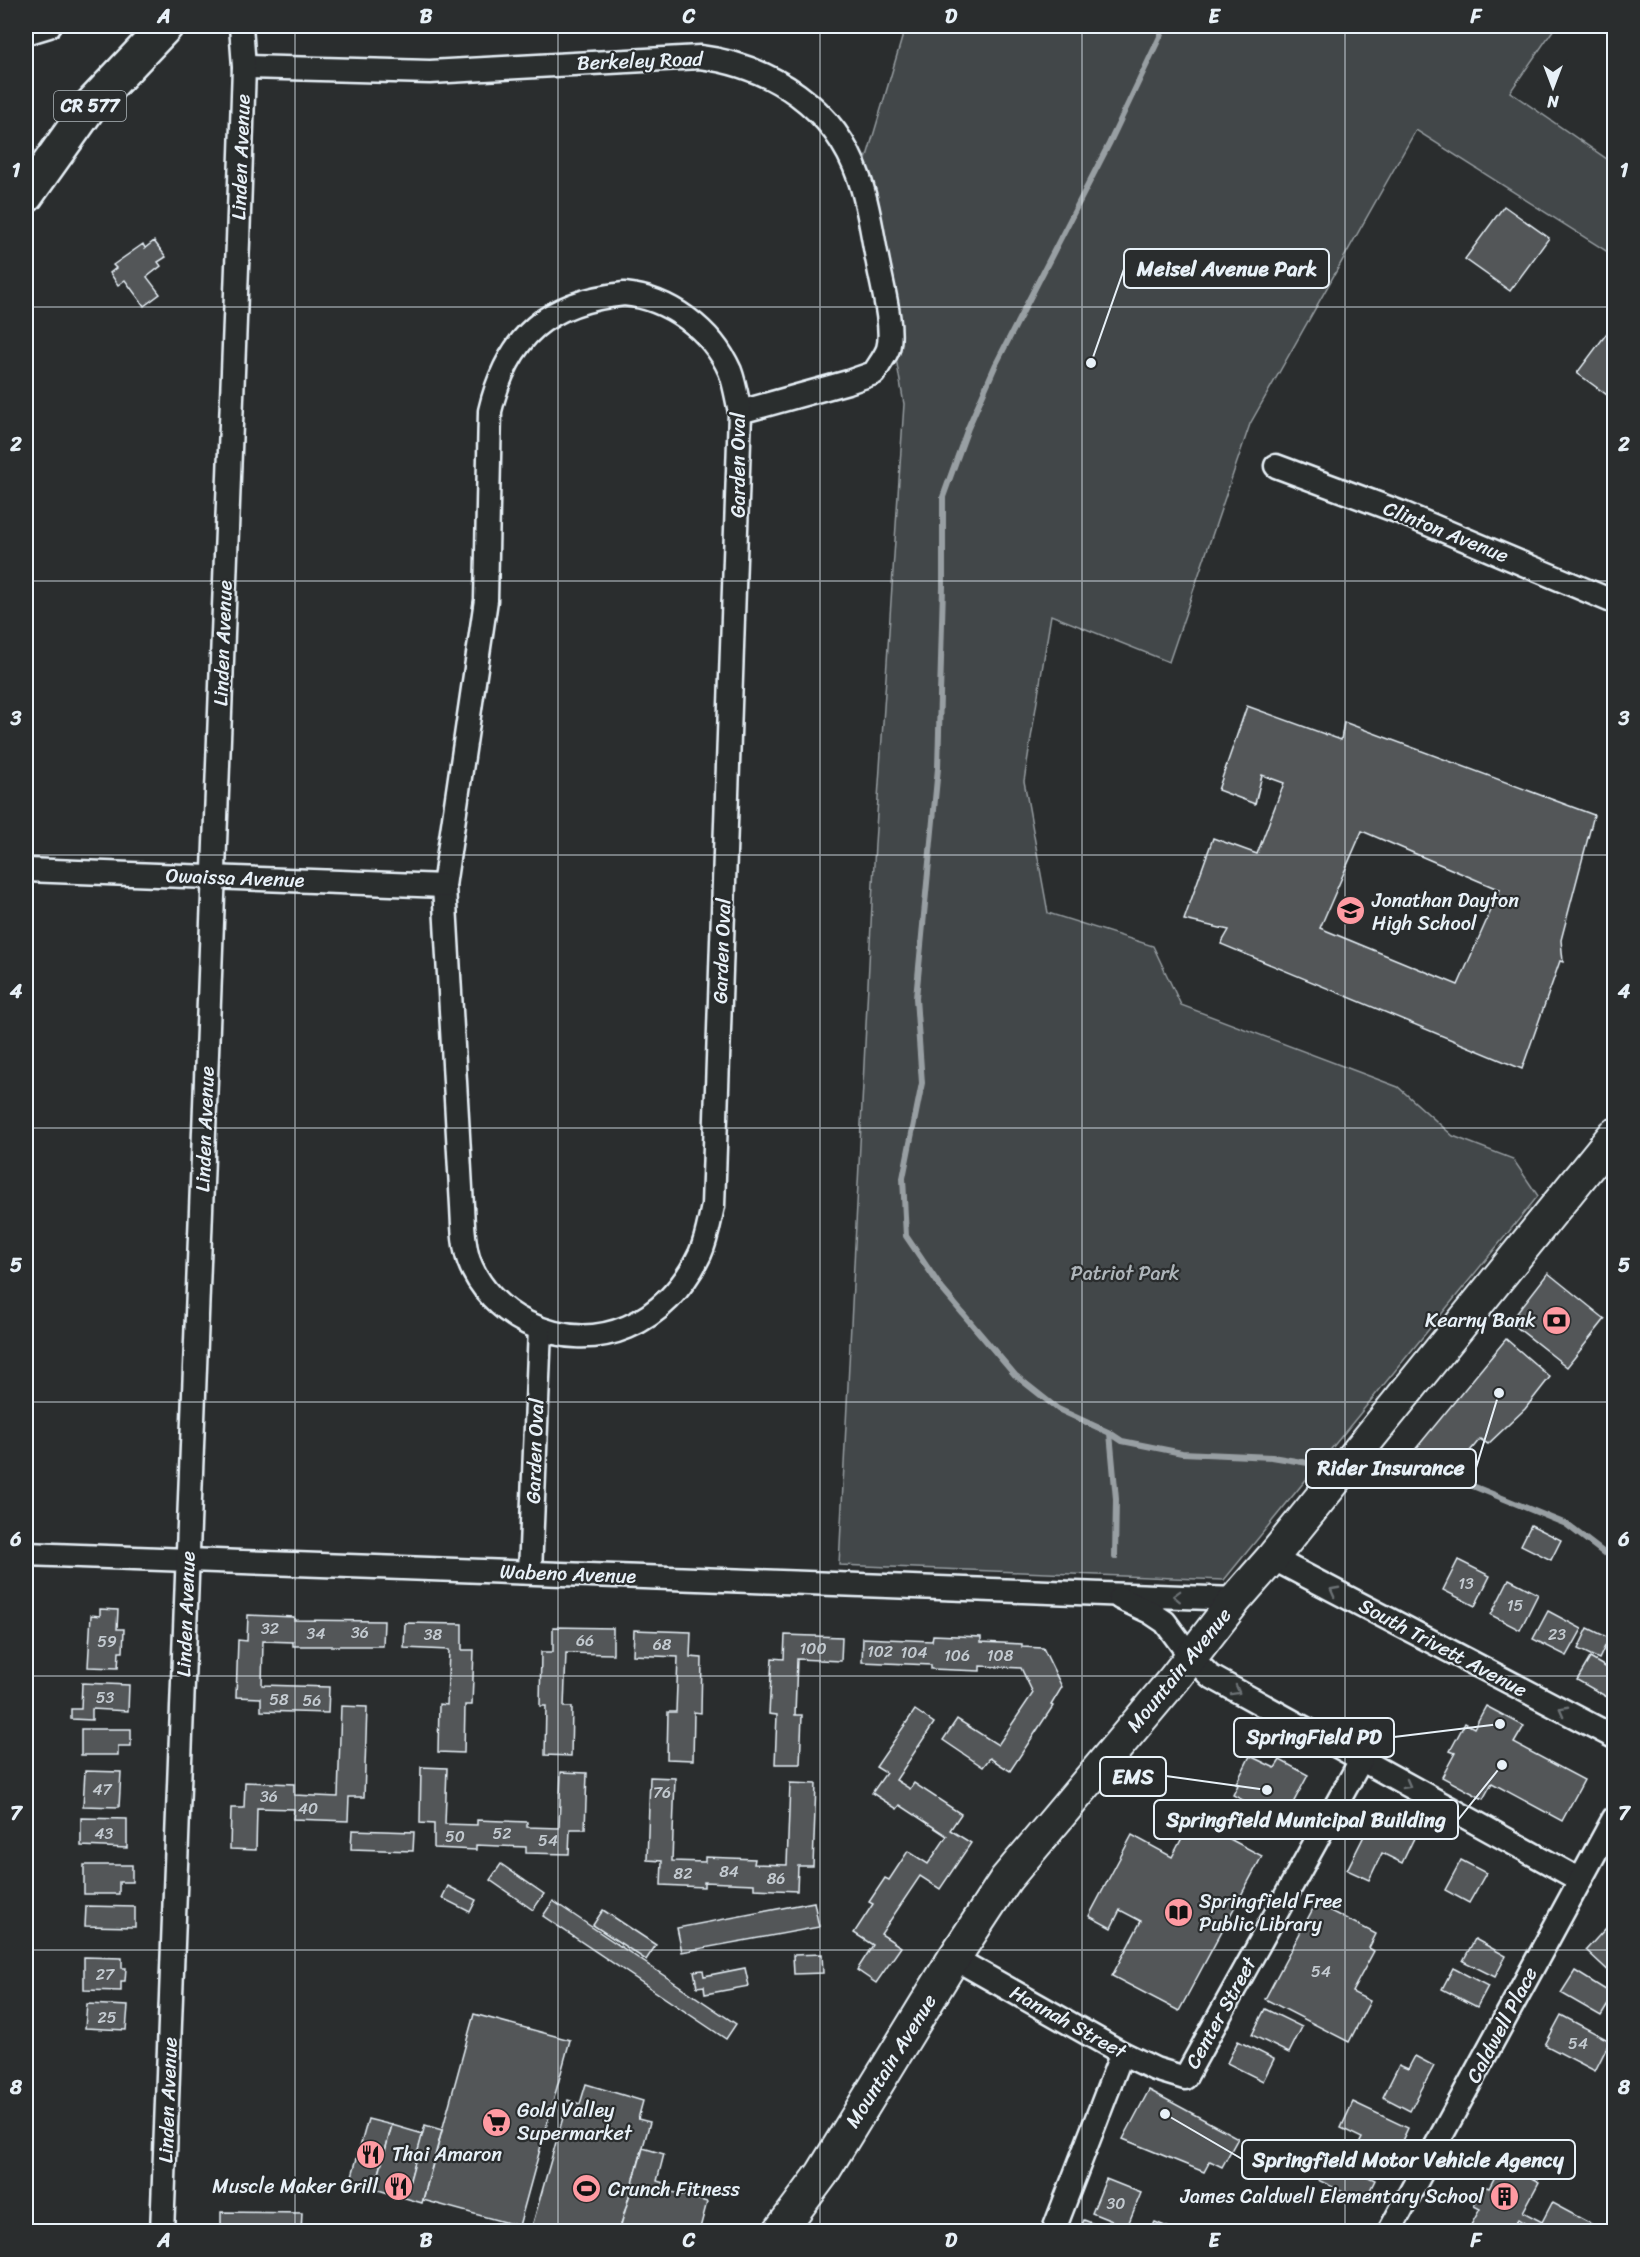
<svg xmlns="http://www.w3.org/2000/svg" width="1640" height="2257" viewBox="0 0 1640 2257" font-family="Sriracha,sans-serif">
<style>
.green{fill:#424648;stroke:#959ca0;stroke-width:1.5}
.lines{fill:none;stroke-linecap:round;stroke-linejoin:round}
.stream{stroke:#989fa3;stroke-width:6}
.building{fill:#535759;stroke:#e8f1f8;stroke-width:1.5;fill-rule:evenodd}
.street-casing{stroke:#e8f1f8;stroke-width:27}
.secondary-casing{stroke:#e8f1f8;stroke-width:36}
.primary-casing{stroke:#e8f1f8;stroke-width:38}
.street{stroke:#2a2d2e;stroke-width:22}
.secondary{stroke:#2a2d2e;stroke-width:32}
.primary{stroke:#2a2d2e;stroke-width:33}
.oneway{stroke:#6c7275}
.grid{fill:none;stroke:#e8f1f8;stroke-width:1.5;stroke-opacity:0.55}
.labels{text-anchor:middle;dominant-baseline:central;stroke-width:4.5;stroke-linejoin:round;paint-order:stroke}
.number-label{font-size:16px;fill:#c3cad0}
.shield{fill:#2a2d2e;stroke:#afb6bb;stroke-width:1.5}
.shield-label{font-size:18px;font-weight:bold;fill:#e8f1f8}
.street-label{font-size:20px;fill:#e8f1f8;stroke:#2a2d2e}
.poi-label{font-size:20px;fill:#e8f1f8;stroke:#2a2d2e;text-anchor:start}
.park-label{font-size:20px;fill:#aeb5ba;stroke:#2a2d2e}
.leader{fill:none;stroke:#e8f1f8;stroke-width:2}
.callout-dot{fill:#e8f1f8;stroke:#2a2d2e;stroke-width:2}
.callout{fill:#2a2d2e;stroke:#e8f1f8;stroke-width:2}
.callout-label{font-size:21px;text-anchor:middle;font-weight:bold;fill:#e8f1f8}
.neatline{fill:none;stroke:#e8f1f8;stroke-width:2}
.grid-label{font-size:20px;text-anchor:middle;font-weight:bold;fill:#e8f1f8}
</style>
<rect width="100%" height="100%" fill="#2a2d2e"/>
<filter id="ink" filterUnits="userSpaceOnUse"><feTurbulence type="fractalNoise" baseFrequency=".0167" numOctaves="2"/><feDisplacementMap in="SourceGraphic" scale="12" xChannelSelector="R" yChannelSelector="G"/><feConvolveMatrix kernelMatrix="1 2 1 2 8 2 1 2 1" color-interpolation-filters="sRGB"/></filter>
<g filter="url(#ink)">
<path class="green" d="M904,26H1556L1510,92L1614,164V256L1416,130L1250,424L1169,662L1051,615L1024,781L1048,913L1153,946L1181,1005L1398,1087L1453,1136L1513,1159L1538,1196L1224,1580L839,1565L875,844L904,404L863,170L902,38Z"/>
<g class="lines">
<g class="stream">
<path d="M1165,26L1109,144L996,364L968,428L943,497V587L938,768L916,998L922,1083L903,1178L906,1236L942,1289L1015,1375L1058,1409L1110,1433L1122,1441L1182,1453L1272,1457L1332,1467"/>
<path d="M1110,1433L1116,1499L1115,1557"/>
<path d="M1354,1470L1398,1478H1453L1566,1524L1604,1553"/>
</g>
</g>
<g class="building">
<path d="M1504,206L1549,238L1510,291L1465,259Z"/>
<path d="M154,241L166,257L158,262L161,266L147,277L160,294L144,306L125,280L118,285L110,273L116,268L113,265L143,244L145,248Z"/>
<path d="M1607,333L1614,338V400L1577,373Z"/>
<path d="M1247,706L1341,740L1344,722L1594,815L1561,940L1563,962L1560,961L1522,1069L1221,944L1229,930L1184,920L1213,838L1257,854L1284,783L1262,775L1255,804L1218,790ZM1362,831L1500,890L1458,985L1320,928Z"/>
<path d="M1548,1273L1605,1319L1567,1367L1510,1322Z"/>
<path d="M1506,1339L1550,1377L1525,1409L1488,1444L1480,1439L1461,1462L1431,1466L1414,1451Z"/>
<path d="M1531,1525L1561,1540L1551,1560L1521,1545Z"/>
<path d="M1458,1560L1490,1576L1475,1606L1443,1590Z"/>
<path d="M1509,1579L1538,1594L1520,1630L1491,1615Z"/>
<path d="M100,1609L118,1610L117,1629H124L123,1652H119L118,1668L88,1667L91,1615L100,1616Z"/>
<path d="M1548,1611L1582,1629L1567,1656L1533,1639Z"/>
<path d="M248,1615L294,1617V1620L384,1621L383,1646H293V1642L263,1641L262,1685L329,1687L328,1713L261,1711V1698L236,1697L238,1640L247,1641Z"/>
<path d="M405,1623L462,1624V1650H474L472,1705H465L464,1753L438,1752L439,1704L447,1705L449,1650L404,1648Z"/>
<path d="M553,1627L613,1628V1654L566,1653L564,1707H572L571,1756L545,1755L546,1706H540L541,1652H553Z"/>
<path d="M1588,1628L1609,1638L1599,1659L1578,1649Z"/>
<path d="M634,1630L691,1632L690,1657L702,1658L701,1713L694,1712L693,1760L667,1759L668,1712H676L678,1657L633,1655Z"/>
<path d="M785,1635L842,1637L841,1661L797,1659L795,1715H802L800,1764H775L777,1715L769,1714L772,1658L784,1659Z"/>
<path d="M933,1635L981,1637V1642L1022,1644V1647L1043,1648L1062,1687L1051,1705L1053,1706L1010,1771L990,1758L983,1767L943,1740L957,1719L998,1745L1033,1693L1021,1668L980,1666V1671L931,1669V1665L862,1662L863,1638L932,1641Z"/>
<path d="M1590,1658L1614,1672V1701L1577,1680Z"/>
<path d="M82,1683L129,1685L128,1711L92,1709V1720L71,1719V1709H81Z"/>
<path d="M341,1706L367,1707L364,1797H349L348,1821L293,1819L294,1809L257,1808L256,1850L230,1849L231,1808H244L245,1782L294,1784V1795L338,1797Z"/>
<path d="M1486,1706L1524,1726L1514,1743L1584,1780L1562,1821L1492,1783L1483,1799L1442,1777L1455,1753L1450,1751L1465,1723L1474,1728Z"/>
<path d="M915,1710L934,1723L896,1780L910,1789L914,1783L961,1814L950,1830L971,1843L940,1889L920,1876L881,1934L901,1947L876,1983L857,1970L873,1945L854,1933L873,1904L869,1902L885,1878L889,1880L908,1851L928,1864L947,1836L900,1805L897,1809L872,1793L886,1773L876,1767Z"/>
<path d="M81,1729H131V1746H118V1755H81Z"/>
<path d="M1250,1756L1275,1768L1280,1760L1308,1775L1285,1818L1256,1802L1254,1806L1233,1795L1238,1785L1236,1784Z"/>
<path d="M421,1767L447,1768L445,1824L477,1825V1820L527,1822V1827L559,1828L561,1772L587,1773L585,1829H570L569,1854L526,1853V1847L476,1845V1850L434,1848V1824L420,1823Z"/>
<path d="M85,1771L121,1772L119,1807L83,1806Z"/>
<path d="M650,1777L675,1778L672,1861L705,1862V1857L755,1859L754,1864L787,1865L790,1783L816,1784L813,1866H798L797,1891L754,1889V1884L704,1882V1887L661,1885L662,1861L647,1860Z"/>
<path d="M1374,1816L1415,1836L1402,1863L1382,1853L1369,1880L1347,1870Z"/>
<path d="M81,1818L127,1819V1848L81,1846Z"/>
<path d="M1192,1819L1262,1856L1179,2011L1112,1976L1141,1921L1120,1910L1111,1928L1089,1916L1132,1835L1172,1857Z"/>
<path d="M352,1830L414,1832L413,1851L351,1849Z"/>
<path d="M1461,1860L1486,1873L1469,1903L1445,1890Z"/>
<path d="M501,1864L544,1894L533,1910L490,1880Z"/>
<path d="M84,1865H132V1882H119V1894H84Z"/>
<path d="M448,1886L476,1900L470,1912L442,1898Z"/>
<path d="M553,1901L736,2024L726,2039L543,1916Z"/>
<path d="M814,1902L819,1927L682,1952L677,1928Z"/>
<path d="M1316,1903L1376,1934L1369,1948L1374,1951L1352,1992L1370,2001L1349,2042L1265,1999Z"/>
<path d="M86,1906L135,1907V1927L85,1926Z"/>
<path d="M603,1910L656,1945L646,1960L593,1925Z"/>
<path d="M1606,1928L1614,1935V1976L1586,1950Z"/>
<path d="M1475,1939L1506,1956L1495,1977L1463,1961Z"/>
<path d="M822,1954L823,1973L794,1974L793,1955Z"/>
<path d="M84,1957L122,1958V1968H126L125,1981H121V1991L84,1990Z"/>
<path d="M745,1968L749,1986L705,1994L704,1986L697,1987L694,1971L703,1970L704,1976Z"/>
<path d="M1453,1968L1488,1986L1477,2007L1442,1989Z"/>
<path d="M1575,1971L1614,1995L1601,2016L1561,1993Z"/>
<path d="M87,2004L128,2006L126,2030L85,2028Z"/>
<path d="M1265,2009L1302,2027L1289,2053L1252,2035Z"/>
<path d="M474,2014L570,2040L519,2226L423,2200Z"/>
<path d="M1561,2015L1610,2041L1595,2071L1545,2045Z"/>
<path d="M1238,2041L1274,2059L1263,2081L1227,2063Z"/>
<path d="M1415,2056L1434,2066L1410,2111L1383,2097L1399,2065L1408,2069Z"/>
<path d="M586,2084L643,2101L638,2119L650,2122L619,2232H538L531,2230L568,2100L580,2104Z"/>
<path d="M1149,2090L1238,2138L1222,2167L1210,2161L1204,2172L1123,2139Z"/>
<path d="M1353,2102L1408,2128L1390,2166L1356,2150L1362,2138L1341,2128Z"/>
<path d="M368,2119L392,2125L375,2189L350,2183Z"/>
<path d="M392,2125L423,2134L405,2198L375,2189Z"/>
<path d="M425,2125L442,2130L422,2203L405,2198Z"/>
<path d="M643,2148L664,2154L657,2181L671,2185L669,2191L707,2202L699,2232H619Z"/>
<path d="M1328,2158L1375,2180L1364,2202L1318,2180Z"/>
<path d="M1502,2163L1539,2182L1523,2212L1542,2222L1552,2203L1606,2232H1538L1518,2219L1511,2232H1467L1480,2209L1474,2206L1484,2186L1489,2188Z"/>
<path d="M1106,2179L1141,2193L1127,2227L1092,2213Z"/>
<path d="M221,2212L302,2213L301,2232H221Z"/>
<path d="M1084,2220L1114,2232H1079Z"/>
<path d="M1155,2222L1172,2229L1171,2232H1150Z"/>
</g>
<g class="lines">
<defs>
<g id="street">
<path d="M26,33L49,26"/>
<path d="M244,67L430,72L700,57C772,66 835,108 859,178C869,205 872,235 878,263C882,285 894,328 888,349C885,357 878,366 874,373L848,382L740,412"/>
<path d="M624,294C669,298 712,330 730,371C735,384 737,399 740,412L713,1206C709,1223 707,1239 700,1254C667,1323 597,1357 527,1323C501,1310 479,1288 469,1261C463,1244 463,1224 462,1206L444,886L486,600L490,411C508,335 548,302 624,294Z"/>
<path d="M1276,466L1402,513L1614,602"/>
<path d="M26,870L444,886"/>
<path d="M26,1554L1236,1599"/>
<path d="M1272,1558L1614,1737"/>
<path d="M530,1572L540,1329"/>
<path d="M1120,1598L1150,1612L1165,1622L1190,1656L1210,1676L1580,1880"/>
<path d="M954,1958L1122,2053L1155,2069L1185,2078L1361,1760"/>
<path d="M162,2232L238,241L244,67L241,26"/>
<path d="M1053,2232L1122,2053"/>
<path d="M1389,2232L1614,1818"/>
</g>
<path id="secondary" d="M779,2232L822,2174L954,1958L1006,1879L1174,1679L1236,1599L1272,1558L1614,1135"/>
<path id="primary" d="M26,196L90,106L166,26"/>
</defs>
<use href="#street" class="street-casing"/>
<use href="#secondary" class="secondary-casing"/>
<use href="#primary" class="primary-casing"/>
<use href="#street" class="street"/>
<use href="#secondary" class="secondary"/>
<use href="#primary" class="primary"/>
</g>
<defs><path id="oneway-chevron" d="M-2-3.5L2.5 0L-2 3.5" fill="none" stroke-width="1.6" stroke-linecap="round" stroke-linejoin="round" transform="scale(1.5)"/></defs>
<g class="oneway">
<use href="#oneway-chevron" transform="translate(1334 1591) rotate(-152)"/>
<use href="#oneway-chevron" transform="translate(1177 1596) rotate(-178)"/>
<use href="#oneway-chevron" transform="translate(1236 1691) rotate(29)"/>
<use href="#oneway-chevron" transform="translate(1563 1710) rotate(-152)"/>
<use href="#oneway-chevron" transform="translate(1407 1785) rotate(29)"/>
</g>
</g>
<path class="grid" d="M295,26V2232M558,26V2232M820,26V2232M1082,26V2232M1345,26V2232M26,307H1614M26,581H1614M26,855H1614M26,1128H1614M26,1402H1614M26,1676H1614M26,1950H1614"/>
<defs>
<symbol id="school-disc" viewBox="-11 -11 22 22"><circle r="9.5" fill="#ff9aa2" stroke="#2a2d2e"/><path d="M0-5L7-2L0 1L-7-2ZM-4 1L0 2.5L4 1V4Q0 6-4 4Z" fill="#111"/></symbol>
<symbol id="bank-disc" viewBox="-11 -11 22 22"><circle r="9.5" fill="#ff9aa2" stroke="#2a2d2e"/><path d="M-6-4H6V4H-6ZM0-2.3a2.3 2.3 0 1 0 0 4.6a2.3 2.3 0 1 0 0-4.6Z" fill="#111"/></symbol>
<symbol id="library-disc" viewBox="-11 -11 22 22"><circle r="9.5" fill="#ff9aa2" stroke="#2a2d2e"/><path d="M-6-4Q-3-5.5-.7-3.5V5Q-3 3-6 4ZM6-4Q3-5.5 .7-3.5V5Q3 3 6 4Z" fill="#111"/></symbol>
<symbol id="supermarket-disc" viewBox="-11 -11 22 22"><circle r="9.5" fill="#ff9aa2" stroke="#2a2d2e"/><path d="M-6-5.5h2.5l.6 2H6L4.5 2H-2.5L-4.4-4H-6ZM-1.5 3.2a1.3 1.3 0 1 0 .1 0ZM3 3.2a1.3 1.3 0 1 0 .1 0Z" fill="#111"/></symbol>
<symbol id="restaurant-disc" viewBox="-11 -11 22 22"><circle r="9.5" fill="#ff9aa2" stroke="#2a2d2e"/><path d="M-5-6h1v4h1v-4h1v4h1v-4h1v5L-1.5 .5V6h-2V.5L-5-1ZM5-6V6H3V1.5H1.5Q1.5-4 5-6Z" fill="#111"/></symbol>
<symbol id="stadium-disc" viewBox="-11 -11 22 22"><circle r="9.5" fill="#ff9aa2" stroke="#2a2d2e"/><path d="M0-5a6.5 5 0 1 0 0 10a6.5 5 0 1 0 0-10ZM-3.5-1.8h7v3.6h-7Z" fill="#111"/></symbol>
<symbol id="building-disc" viewBox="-11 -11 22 22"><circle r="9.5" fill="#ff9aa2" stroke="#2a2d2e"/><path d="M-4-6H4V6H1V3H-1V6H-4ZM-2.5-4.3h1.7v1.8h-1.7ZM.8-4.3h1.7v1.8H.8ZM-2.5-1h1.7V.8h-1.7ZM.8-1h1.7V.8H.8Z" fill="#111"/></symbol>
</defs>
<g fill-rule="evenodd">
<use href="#school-disc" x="1334" y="894" width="33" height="33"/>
<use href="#bank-disc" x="1540" y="1304" width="33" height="33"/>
<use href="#library-disc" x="1162" y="1896" width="33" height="33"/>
<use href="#supermarket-disc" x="480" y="2106" width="33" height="33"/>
<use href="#restaurant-disc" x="354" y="2138" width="33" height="33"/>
<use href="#restaurant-disc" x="382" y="2170" width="33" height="33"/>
<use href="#stadium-disc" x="570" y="2172" width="33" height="33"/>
<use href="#building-disc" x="1488" y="2180" width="33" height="33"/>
</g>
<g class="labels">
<g class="number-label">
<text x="1466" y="1583">13</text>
<text x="1515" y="1605">15</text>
<text x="270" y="1628">32</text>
<text x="360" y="1632">36</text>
<text x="316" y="1633">34</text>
<text x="433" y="1634">38</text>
<text x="1557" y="1634">23</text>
<text x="585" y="1640">66</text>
<text x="107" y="1641">59</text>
<text x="662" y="1644">68</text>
<text x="813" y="1648">100</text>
<text x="880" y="1651">102</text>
<text x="914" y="1652">104</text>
<text x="957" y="1655">106</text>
<text x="1000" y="1655">108</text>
<text x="105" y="1697">53</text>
<text x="279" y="1699">58</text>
<text x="312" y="1700">56</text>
<text x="102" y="1789">47</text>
<text x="662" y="1792">76</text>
<text x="269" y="1796">36</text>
<text x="308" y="1808">40</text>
<text x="104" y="1833">43</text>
<text x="502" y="1833">52</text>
<text x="455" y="1836">50</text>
<text x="548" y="1840">54</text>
<text x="729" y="1871">84</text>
<text x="683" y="1873">82</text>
<text x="776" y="1878">86</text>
<text x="1321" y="1971">54</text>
<text x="105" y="1974">27</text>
<text x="107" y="2017">25</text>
<text x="1578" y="2043">54</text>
<text x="1116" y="2203">30</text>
</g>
<rect class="shield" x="54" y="91" width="72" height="30" rx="4.5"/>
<g class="shield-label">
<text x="90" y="106">CR 577</text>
</g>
<g class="street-label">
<text transform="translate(640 61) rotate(-2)">Berkeley Road</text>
<text transform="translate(241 157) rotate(-88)">Linden Avenue</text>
<text transform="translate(738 465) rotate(-90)">Garden Oval</text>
<text transform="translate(1446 532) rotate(22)">Clinton Avenue</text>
<text transform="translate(223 643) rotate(-88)">Linden Avenue</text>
<text transform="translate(235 878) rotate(2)">Owaissa Avenue</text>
<text transform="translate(722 951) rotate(-88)">Garden Oval</text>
<text transform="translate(205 1129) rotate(-88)">Linden Avenue</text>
<text transform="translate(535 1451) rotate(-88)">Garden Oval</text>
<text transform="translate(568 1574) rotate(2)">Wabeno Avenue</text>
<text transform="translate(186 1614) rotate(-88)">Linden Avenue</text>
<text transform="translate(1443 1648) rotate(28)">South Trivett Avenue</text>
<text transform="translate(1179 1670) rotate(-51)">Mountain Avenue</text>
<text transform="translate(1221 2013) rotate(-61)">Center Street</text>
<text transform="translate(1068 2022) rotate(29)">Hannah Street</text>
<text transform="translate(1502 2025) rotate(-62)">Caldwell Place</text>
<text transform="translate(891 2061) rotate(-58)">Mountain Avenue</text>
<text transform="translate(168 2100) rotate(-88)">Linden Avenue</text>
</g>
<g class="poi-label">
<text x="1372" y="900">Jonathan Dayton<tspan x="1372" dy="23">High School</tspan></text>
<text x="1536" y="1320" text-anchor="end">Kearny Bank</text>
<text x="1199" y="1901">Springfield Free<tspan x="1199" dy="23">Public Library</tspan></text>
<text x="517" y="2110">Gold Valley<tspan x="517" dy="23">Supermarket</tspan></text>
<text x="392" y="2154">Thai Amaron</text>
<text x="378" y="2186" text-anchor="end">Muscle Maker Grill</text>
<text x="608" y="2189">Crunch Fitness</text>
<text x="1484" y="2196" text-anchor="end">James Caldwell Elementary School</text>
</g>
<g class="park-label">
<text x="1125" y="1273">Patriot Park</text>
</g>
</g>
<path class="leader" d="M1091 363L1124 269M1499 1393L1476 1468M1500 1724L1394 1737M1267 1790L1166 1776M1502 1765L1458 1820M1165 2114L1242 2159"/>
<g class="callout-dot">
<circle cx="1091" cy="363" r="6"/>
<circle cx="1499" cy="1393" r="6"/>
<circle cx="1500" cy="1724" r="6"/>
<circle cx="1267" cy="1790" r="6"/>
<circle cx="1502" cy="1765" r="6"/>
<circle cx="1165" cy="2114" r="6"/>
</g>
<g class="callout">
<rect x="1124" y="249" width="205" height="39" rx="6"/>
<rect x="1306" y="1449" width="170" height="39" rx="6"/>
<rect x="1234" y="1718" width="160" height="39" rx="6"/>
<rect x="1100" y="1757" width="66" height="39" rx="6"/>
<rect x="1154" y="1800" width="304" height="39" rx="6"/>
<rect x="1242" y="2140" width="333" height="39" rx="6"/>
</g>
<g class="callout-label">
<text x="1227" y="276">Meisel Avenue Park</text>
<text x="1391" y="1475">Rider Insurance</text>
<text x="1314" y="1744">SpringField PD</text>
<text x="1133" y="1784">EMS</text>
<text x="1306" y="1827">Springfield Municipal Building</text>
<text x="1408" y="2167">Springfield Motor Vehicle Agency</text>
</g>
<rect width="1640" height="2257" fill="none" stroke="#2a2d2e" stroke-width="66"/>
<g transform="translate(1553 87) rotate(180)" stroke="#2a2d2e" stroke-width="4.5" paint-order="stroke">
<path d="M0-4.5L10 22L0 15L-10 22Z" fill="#e8f1f8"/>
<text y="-9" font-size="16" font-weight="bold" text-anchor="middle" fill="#e8f1f8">N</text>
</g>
<rect x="33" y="33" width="1574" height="2191" class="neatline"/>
<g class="grid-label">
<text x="164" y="23">A</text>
<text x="426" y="23">B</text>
<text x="689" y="23">C</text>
<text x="951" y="23">D</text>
<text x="1214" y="23">E</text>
<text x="1476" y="23">F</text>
<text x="16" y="177">1</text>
<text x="1624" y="177">1</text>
<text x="16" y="451">2</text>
<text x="1624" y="451">2</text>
<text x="16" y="725">3</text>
<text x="1624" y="725">3</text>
<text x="16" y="998">4</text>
<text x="1624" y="998">4</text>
<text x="16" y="1272">5</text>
<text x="1624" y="1272">5</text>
<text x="16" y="1546">6</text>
<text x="1624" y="1546">6</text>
<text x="16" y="1820">7</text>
<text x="1624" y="1820">7</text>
<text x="16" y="2094">8</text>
<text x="1624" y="2094">8</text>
<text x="164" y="2247">A</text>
<text x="426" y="2247">B</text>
<text x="689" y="2247">C</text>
<text x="951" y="2247">D</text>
<text x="1214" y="2247">E</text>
<text x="1476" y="2247">F</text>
</g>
</svg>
